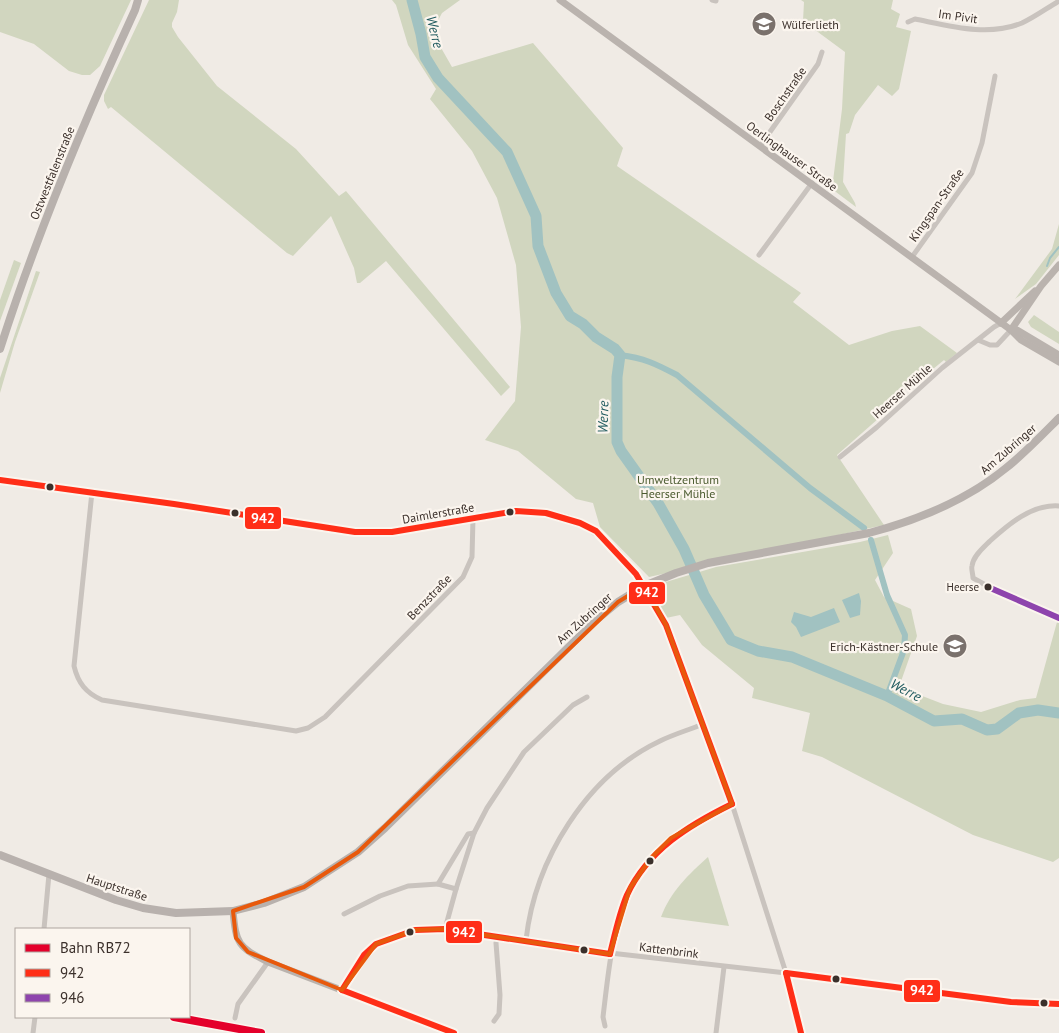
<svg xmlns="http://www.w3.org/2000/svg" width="1059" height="1033" viewBox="0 0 1059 1033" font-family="'PT Sans',sans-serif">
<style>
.green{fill:#d1d6bf}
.water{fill:#a1c2c1}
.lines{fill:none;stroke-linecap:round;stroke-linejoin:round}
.stream{stroke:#a1c2c1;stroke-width:2}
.canal{stroke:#a1c2c1;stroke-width:6}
.river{stroke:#a1c2c1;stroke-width:11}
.street{stroke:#c9c3be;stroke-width:5}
.secondary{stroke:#bab3ae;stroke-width:7}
.primary{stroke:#b8b1ad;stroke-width:8}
.bus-1-casing{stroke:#fbf5ee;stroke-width:10}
.bus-2-casing{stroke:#fbf5ee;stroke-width:10}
.bus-1{stroke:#ff2e17;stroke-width:6}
.bus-2{stroke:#8e44ad;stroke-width:6}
.rail-1-casing{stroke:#fbf5ee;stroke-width:11}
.rail-1{stroke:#e4002b;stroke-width:8}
.marked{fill:none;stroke:#e8590c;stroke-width:4;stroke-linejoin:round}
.bus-dot{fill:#3b302b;stroke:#fbf5ee;stroke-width:2}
.labels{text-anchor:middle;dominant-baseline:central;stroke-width:4.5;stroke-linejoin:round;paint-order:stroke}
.bus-label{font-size:11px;fill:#3b302b;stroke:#fbf5ee;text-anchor:end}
.street-label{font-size:12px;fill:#3b302b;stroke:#fbf5ee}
.poi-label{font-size:12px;fill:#3b302b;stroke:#fbf5ee;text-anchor:start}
.park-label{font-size:12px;fill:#4a5a2e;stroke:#fbf5ee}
.water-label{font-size:14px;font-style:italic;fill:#1f5a5e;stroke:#fbf5ee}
.line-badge{stroke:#fbf5ee;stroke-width:2}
.badge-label{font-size:14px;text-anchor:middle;font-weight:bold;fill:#fff}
</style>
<rect width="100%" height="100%" fill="#f0ebe5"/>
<g class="green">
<path d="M0,0H131L100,66L90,75H82L69,71L34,44L0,32Z"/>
<path d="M149,0H179L177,12L172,23V27L178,37L217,86L296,149L339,196L346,191L510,387L501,396L386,261L360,283H357L354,268L331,216L293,256L287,253L111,107L108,109L104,101V95Z"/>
<path d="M392,0H460L442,13L432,32L452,67L533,43L623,148L617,166L801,293L793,302L849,345L892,331L920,326L957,353L946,362L944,360L921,379L920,377L885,407L887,411L837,455L884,525L649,577L600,527L593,503L576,499L518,451L485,440L515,401L521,327L516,265L497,198L472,151L430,99L436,89L408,45L396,5Z"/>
<path d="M801,0H893L891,9L900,14L896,27L911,31L899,89L892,96L878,85L855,115L849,133L846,134L843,182L855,203L856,207L832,189L842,109L845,52L803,21L804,2Z"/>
<path d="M1059,224V255L1036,284L1015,299L1052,249Z"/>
<path d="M14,260L21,263L0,321V300Z"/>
<path d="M36,271L40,272L15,342L0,393V378Z"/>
<path d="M1034,315L1059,332V344L1031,327L1028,322Z"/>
<path d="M888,535L893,553L875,580L884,597L911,609L917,636L899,687L943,704L981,712L1020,700L1036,698L1057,622L1059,623V858L1053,862L973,835L822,757L802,751L810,713L752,698L754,688L702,645L680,615L666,618L649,587L716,567L860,542Z"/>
<path d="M708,857L729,926L661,917C670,892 689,874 708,857Z"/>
</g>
<g class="water">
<path d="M859,593L861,601L860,615L850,618L842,600Z"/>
<path d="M834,608L840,622L801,637L796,627L791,622L794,612L811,617Z"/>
</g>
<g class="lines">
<path class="stream" d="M1047,266L1050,258L1059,247"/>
<g class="canal">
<path d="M620,355C644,358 656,364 677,375L810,488L864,528"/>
<path d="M871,540L887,595L905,635L904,650L887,696"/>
</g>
<path class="river" d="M412,0L421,34L425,57L438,78L507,152L536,216L538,246L556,293L570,316L583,324L596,337L615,349L620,355L617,377V442L621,451L658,503L684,549L704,595L731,640L758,651L792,657L887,696L934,721L962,719L987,730L997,729L1019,713L1038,710L1059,713"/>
<g class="street">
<path d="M712,0L716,1"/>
<path d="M908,22L915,19C950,26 988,37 1022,23C1035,17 1047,8 1059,1"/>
<path d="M760,146L818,64L822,52"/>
<path d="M759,255L812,183"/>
<path d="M912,257L972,173L982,143L995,76"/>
<path d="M978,340L990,345H997L1011,330"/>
<path d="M840,457L877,427L942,368L994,327L1001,323"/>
<path d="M92,492L74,666C78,683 86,693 102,700L296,731L308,728L325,717L463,577L472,557L473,518"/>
<path d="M1059,506C1032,504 1009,524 990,541C984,547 973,556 972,566C971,569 973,574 973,578L1000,593L1059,618"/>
<path d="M644,586L666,625L732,804L786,973L801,1033"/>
<path d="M456,889L438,884L468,834L474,833"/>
<path d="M344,914L380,896L408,886L438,884"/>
<path d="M44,929L49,874"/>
<path d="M445,929L456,889L474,833L487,808L524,752L573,705L587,697"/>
<path d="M526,940C535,860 586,776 660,741C674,734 689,730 703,724"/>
<path d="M342,990L364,955L376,944L406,932L415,930L445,929L526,940L584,950L786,973L1011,1002L1059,1004"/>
<path d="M235,1018L238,1004L268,962"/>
<path d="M494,1021L499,1014L500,995L496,943L497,937"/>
<path d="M605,1026L603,1017C611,951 615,886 669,840C687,824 711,814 732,804"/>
<path d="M33,1033L35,1017"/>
<path d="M716,1033L724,967"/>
</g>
<g class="secondary">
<path d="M560,0L1011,330L1021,340L1059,362"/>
<path d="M1001,323L1035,291"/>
<path d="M1011,330L1041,286L1059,265"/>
<path d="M1011,330H1017L1059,355"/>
<path d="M0,480L174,504L349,531C376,534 402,531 429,526C526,508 581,491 644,586"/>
<path d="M233,911C236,944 238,947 268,962L454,1033"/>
</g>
<g class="primary">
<path d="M0,349C37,233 84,121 135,10L138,0"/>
<path d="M0,855L116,900L143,908L176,913L233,911L264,903L304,887L358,852L385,828L595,621L618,602L644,586L676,573L708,563L869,533C918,520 966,501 1006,468C1025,453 1042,435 1059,418"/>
</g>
<defs>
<g id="bus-1">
<path d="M0,480L174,504L355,532H392L516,511L546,513L580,523L596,531L636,574L666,625L732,804"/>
<path d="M610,954C615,934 619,914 627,895C648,850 689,825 732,804"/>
<path d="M786,973L1011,1002L1059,1004"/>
<path d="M786,973L801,1033"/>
<path d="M342,990L364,955L376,944L415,930L445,929L610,954"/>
<path d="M342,990L454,1033"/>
</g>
<path id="bus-2" d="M988,587L1059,618"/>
</defs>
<use href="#bus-1" class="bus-1-casing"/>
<use href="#bus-2" class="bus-2-casing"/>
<use href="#bus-1" class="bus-1"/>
<use href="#bus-2" class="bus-2"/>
<defs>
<path id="rail-1" d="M174,1017L261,1033"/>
</defs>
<use href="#rail-1" class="rail-1-casing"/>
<use href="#rail-1" class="rail-1"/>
</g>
<path class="marked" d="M644,586L666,625L732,804L671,838L651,858L630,888L610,954L445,929L415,930L376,944L342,990L248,952L236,938L233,911L304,887L358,852L618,602Z"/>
<defs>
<symbol id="school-disc" viewBox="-11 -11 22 22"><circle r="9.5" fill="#7a716c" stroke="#fbf5ee"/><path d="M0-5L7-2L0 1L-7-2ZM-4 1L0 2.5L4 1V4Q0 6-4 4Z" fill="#fff"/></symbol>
</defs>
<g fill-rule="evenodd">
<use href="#school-disc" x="750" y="10" width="28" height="28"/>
<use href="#school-disc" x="941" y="632" width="28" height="28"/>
</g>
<g class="bus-dot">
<circle cx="50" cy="487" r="4.5"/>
<circle cx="510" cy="512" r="4.5"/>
<circle cx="235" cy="513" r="4.5"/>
<circle cx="988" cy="587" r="4.5"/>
<circle cx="650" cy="861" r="4.5"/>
<circle cx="410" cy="932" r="4.5"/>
<circle cx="584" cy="950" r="4.5"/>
<circle cx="836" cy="979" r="4.5"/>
<circle cx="1044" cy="1003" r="4.5"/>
</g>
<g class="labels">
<g class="bus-label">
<text x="979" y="587">Heerse</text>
</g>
<g class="street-label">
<text transform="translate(958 16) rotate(8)">Im Pivit</text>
<text transform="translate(785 94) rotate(-55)">Boschstraße</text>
<text transform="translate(792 156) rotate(36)">Oerlinghauser Straße</text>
<text transform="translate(52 173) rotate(-68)">Ostwestfalenstraße</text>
<text transform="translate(936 205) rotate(-55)">Kingspan-Straße</text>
<text transform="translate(902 391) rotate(-42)">Heerser Mühle</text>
<text transform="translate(1008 449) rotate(-41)">Am Zubringer</text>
<text transform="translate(438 513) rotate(-10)">Daimlerstraße</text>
<text transform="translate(429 597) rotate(-46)">Benzstraße</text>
<text transform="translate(584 618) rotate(-42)">Am Zubringer</text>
<text transform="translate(117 887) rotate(18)">Hauptstraße</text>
<text transform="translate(669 950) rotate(7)">Kattenbrink</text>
</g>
<g class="poi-label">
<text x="782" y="24">Wülferlieth</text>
<text x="938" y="646" text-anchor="end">Erich-Kästner-Schule</text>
</g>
<g class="park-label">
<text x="678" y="479">Umweltzentrum<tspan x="678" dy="14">Heerser Mühle</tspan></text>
</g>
<g class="water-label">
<text transform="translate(435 32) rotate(76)">Werre</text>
<text transform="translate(603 417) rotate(-88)">Werre</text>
<text transform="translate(906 690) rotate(27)">Werre</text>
</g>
</g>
<g class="line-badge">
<rect x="244" y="506" width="38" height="24" rx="5" fill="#ff2e17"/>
<rect x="628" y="581" width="38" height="24" rx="5" fill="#ff2e17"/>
<rect x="445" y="920" width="38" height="24" rx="5" fill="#ff2e17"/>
<rect x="903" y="979" width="38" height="24" rx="5" fill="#ff2e17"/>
</g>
<g class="badge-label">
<text x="263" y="523">942</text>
<text x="647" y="597">942</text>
<text x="464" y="937">942</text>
<text x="922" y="995">942</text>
</g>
<rect x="15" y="928" width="175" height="90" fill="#fbf5ee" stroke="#aea6a0"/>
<rect x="25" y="944" width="25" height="8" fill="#e4002b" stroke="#aea6a0"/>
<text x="60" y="953" font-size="15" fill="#3b302b">Bahn RB72</text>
<rect x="25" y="969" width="25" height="8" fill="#ff2e17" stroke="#aea6a0"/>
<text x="60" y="978" font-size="15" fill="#3b302b">942</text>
<rect x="25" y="994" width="25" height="8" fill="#8e44ad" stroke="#aea6a0"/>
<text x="60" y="1003" font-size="15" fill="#3b302b">946</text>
</svg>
